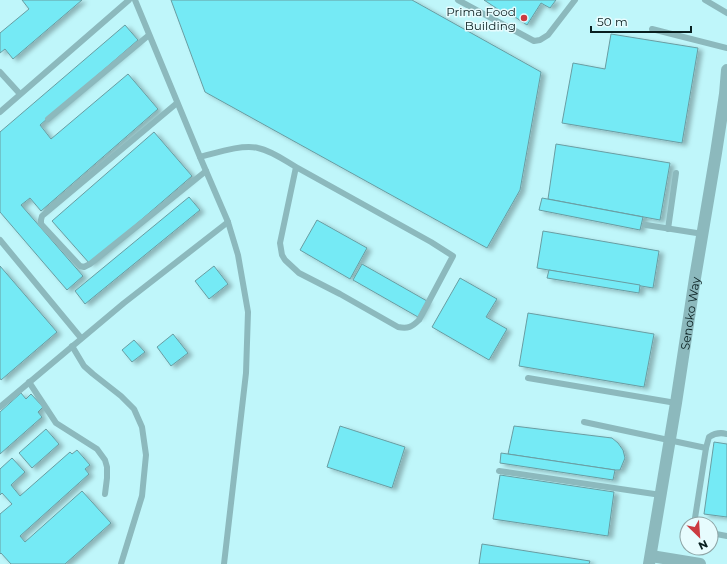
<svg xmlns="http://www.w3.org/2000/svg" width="727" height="564" viewBox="0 0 727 564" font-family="Montserrat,sans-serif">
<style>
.building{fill:#74eaf5;stroke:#699da2;filter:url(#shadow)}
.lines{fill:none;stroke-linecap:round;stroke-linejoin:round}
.lane{stroke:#8cb9bd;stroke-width:6}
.street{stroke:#8cb9bd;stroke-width:12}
.poi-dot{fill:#cb3b41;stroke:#e7fcfe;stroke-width:1.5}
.labels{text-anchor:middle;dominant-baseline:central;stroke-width:3;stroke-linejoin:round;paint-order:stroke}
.poi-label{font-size:12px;fill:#091f20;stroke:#e7fcfe;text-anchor:end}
.street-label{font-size:12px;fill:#091f20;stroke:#e7fcfe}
</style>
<defs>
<filter id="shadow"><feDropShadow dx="4.5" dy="2.5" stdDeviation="2" flood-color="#0004"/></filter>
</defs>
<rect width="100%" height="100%" fill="#bff6fa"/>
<g class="building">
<path d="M22,0H82L13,59L5,49L0,53V33L29,9Z"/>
<path d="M171,0H412L541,72L520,190L487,248L205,92Z"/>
<path d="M484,0H556L550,8L541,3L527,25L503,9L502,12Z"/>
<path d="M125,25L138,40L40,125L51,139L128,74L158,109L41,211L30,198L21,205L83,276L67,290L0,212V132Z"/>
<path d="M611,34L698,48L682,143L562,123L573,63L605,69Z"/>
<path d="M154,132L192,176L90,264L52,221Z"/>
<path d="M556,144L670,163L660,220L548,199Z"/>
<path d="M189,197L200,210L85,304L75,291Z"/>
<path d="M542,198L643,217L640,230L539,210Z"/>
<path d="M317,220L367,248L350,279L300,250Z"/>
<path d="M543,231L659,251L653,288L537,268Z"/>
<path d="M362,264L427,301L418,317L353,280Z"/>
<path d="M0,266L57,332L1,380L0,378Z"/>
<path d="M214,266L228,284L209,299L195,281Z"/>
<path d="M549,270L640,285L639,293L547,278Z"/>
<path d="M460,278L497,299L486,317L507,329L489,360L432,327Z"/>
<path d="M528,313L654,334L644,387L519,366Z"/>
<path d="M173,334L188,353L171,366L157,347Z"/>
<path d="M134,340L145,352L132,362L122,350Z"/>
<path d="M21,393L26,399L31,394L43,407L38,412L42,417L0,454V412Z"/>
<path d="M340,426L405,447L392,488L327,467Z"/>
<path d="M514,426L612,438L618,443L623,450L625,458L620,470H615L508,454Z"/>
<path d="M46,429L59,444L32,468L19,453Z"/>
<path d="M714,442L727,444V517L704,514Z"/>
<path d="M77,450L90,465L85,469L89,474L20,536L25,542L82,491L111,523L65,564H11L1,553L0,554V514L12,504L2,493L0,495V469L12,458L25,472L11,485L20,496L70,452L72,454Z"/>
<path d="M501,453L615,470L613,480L500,463Z"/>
<path d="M500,475L614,492L608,536L493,519Z"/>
<path d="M482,544L590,561L589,564H479Z"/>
</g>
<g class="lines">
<g class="lane">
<path d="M135,0L200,157L228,222L238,255L248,312L246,373L224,564"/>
<path d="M458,0L534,41L540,40L548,35L575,0"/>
<path d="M705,0L727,13"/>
<path d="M652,29L727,48"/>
<path d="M0,72L20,94"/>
<path d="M177,103L42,216L41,220V224L80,266L84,267L90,264L206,171"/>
<path d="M0,112L129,0"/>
<path d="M48,119L149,35"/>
<path d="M200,157C216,153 242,144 258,148C272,151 284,160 296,167L431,242L453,256L419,320C412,327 408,329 398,327L340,294L299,273L285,260L282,255L280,243L296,167"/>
<path d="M646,225L703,234"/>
<path d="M668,229L676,173"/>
<path d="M0,240L81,338"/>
<path d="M72,346L84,366L93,374L121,396L134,409L142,427L146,455L142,496L121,564"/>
<path d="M528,378L676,403"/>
<path d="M29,382L56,423L97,449L105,460L107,467V478L105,494"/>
<path d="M0,407L124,303L228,222"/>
<path d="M584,422L706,448L695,518L697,524"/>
<path d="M706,448L709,437C715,433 720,432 727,434"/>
<path d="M499,471L661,495"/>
<path d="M711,533L727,536"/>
</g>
<g class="street">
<path d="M651,556L700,564"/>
<path id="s1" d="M649,564L676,403L695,278L716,153L725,94L727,70"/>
</g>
</g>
<circle class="poi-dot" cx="524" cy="18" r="4"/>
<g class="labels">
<g class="poi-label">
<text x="516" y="11">Prima Food<tspan x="516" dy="14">Building</tspan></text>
</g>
<g class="street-label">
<text stroke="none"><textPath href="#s1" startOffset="254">Senoko Way</textPath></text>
</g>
</g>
<g transform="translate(699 536) rotate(155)"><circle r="19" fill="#e7fcfe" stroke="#8ea4a5"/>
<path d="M0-3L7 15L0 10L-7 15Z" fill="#cb3b41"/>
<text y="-6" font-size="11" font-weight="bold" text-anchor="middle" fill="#091f20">N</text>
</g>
<path d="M591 26v6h100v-6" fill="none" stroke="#091f20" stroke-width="2"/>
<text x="597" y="26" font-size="12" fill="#091f20" stroke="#e7fcfe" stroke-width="3" paint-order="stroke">50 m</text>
</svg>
